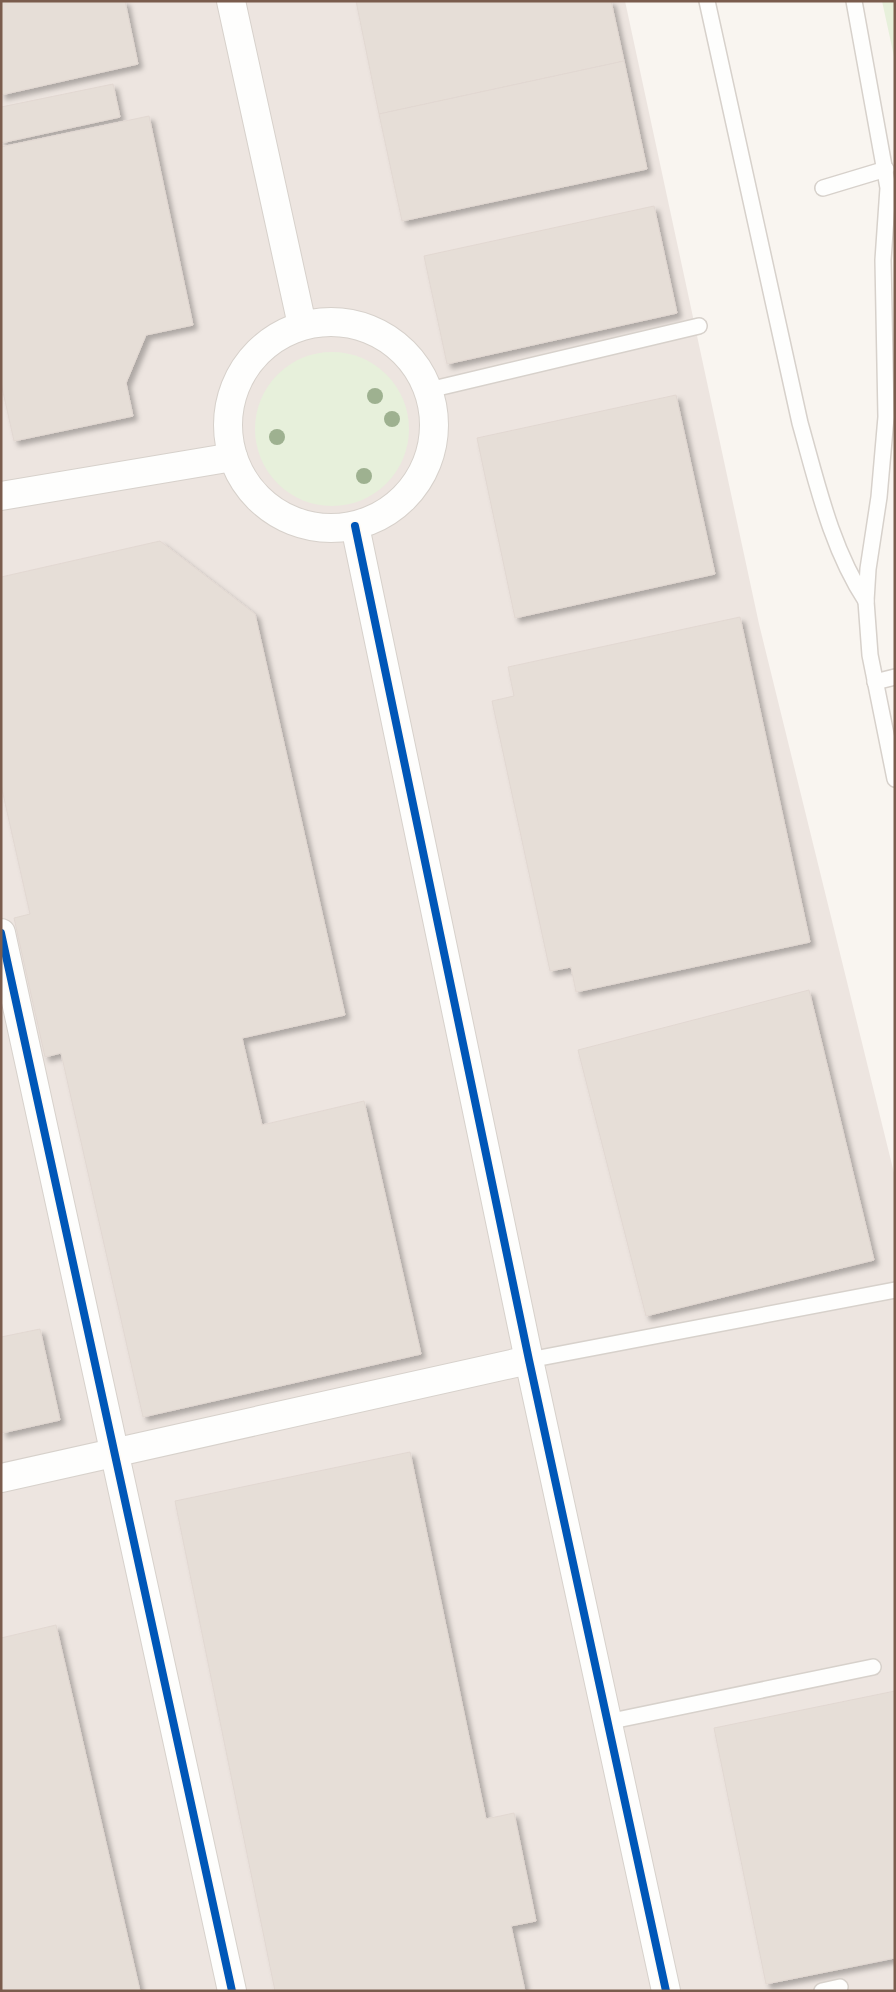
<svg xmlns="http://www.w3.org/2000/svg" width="896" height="1992" viewBox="0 0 896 1992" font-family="'Golos Text',sans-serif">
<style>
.industrial{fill:#ede5e0}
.green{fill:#e7f0db}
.building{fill:#e6ded7;stroke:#e2d8d2;filter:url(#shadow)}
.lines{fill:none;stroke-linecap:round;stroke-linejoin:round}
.lane-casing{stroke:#d7d1cb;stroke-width:18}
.street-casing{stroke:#d7d1cb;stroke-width:30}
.lane{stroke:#fefefd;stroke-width:15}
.street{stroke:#fefefd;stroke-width:28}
.cycleway-casing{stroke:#fffaf3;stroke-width:11}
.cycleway{stroke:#0057b8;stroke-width:8}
.tree{fill:#9eb190}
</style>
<defs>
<filter id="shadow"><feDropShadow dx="4.5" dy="4.5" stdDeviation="2.5" flood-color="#0004"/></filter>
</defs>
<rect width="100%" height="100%" fill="#f9f5f0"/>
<path class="industrial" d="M1,1H625L759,624L895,1177V1991H1Z"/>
<g class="green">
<path d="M882,1H895V61Z"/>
<circle cx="332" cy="429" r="77"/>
</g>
<g class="building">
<path d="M1,1H125L138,64L1,95Z"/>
<path d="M356,1H611L624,61L379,114Z"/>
<path d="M624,61L647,169L402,221L379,114Z"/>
<path d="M113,84L120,117L1,143V107Z"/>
<path d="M149,116L193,325L146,335L126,383L133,416L14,441L1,383V147Z"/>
<path d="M654,206L677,313L447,364L424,256Z"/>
<path d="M676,395L715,574L515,618L477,438Z"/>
<path d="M160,541L255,614L345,1015L242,1038L262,1125L364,1101L421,1354L143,1417L61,1053L45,1057L14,918L30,914L1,785V577Z"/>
<path d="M740,617L810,942L576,992L571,967L550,971L492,701L514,696L508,667Z"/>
<path d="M809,990L874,1260L646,1316L578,1050Z"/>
<path d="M40,1329L60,1420L2,1433L1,1337Z"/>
<path d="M410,1452L486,1819L514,1813L536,1921L511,1926L525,1991H275L175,1501Z"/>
<path d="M56,1625L140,1991H1V1638Z"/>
<path d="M895,1691V1958L766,1984L714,1728Z"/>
</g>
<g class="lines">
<defs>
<g id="lane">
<path d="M707,1L800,423C817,483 831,548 866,601"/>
<path d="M854,1L888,188L883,260L886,417L879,497L868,569L866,601L870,655L895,779"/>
<path d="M823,188L886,169"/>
<path d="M429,390L699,326"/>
<path d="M875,682L895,677"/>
<path d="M529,1360L895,1290"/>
<path d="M607,1722L873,1667"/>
<path d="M822,1991L840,1987"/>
</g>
<g id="street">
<path d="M231,1L302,325"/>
<circle cx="331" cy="425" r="103"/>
<path d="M1,496L233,457"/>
<path d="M355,526L529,1360L666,1991"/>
<path d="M1,933L232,1991"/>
<path d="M1,1478L529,1360"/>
</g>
</defs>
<use href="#lane" class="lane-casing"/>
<use href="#street" class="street-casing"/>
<use href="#lane" class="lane"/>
<use href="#street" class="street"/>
<defs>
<g id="cycleway">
<path d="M355,526L529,1360L666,1991"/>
<path d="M1,933L232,1991"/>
</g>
</defs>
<use href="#cycleway" class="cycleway-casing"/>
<use href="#cycleway" class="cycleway"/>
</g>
<g class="tree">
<circle cx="375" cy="396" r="8"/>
<circle cx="392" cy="419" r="8"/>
<circle cx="277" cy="437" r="8"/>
<circle cx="364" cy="476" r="8"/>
</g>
<rect width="896" height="1992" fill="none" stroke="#7a5c4d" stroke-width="5"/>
</svg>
